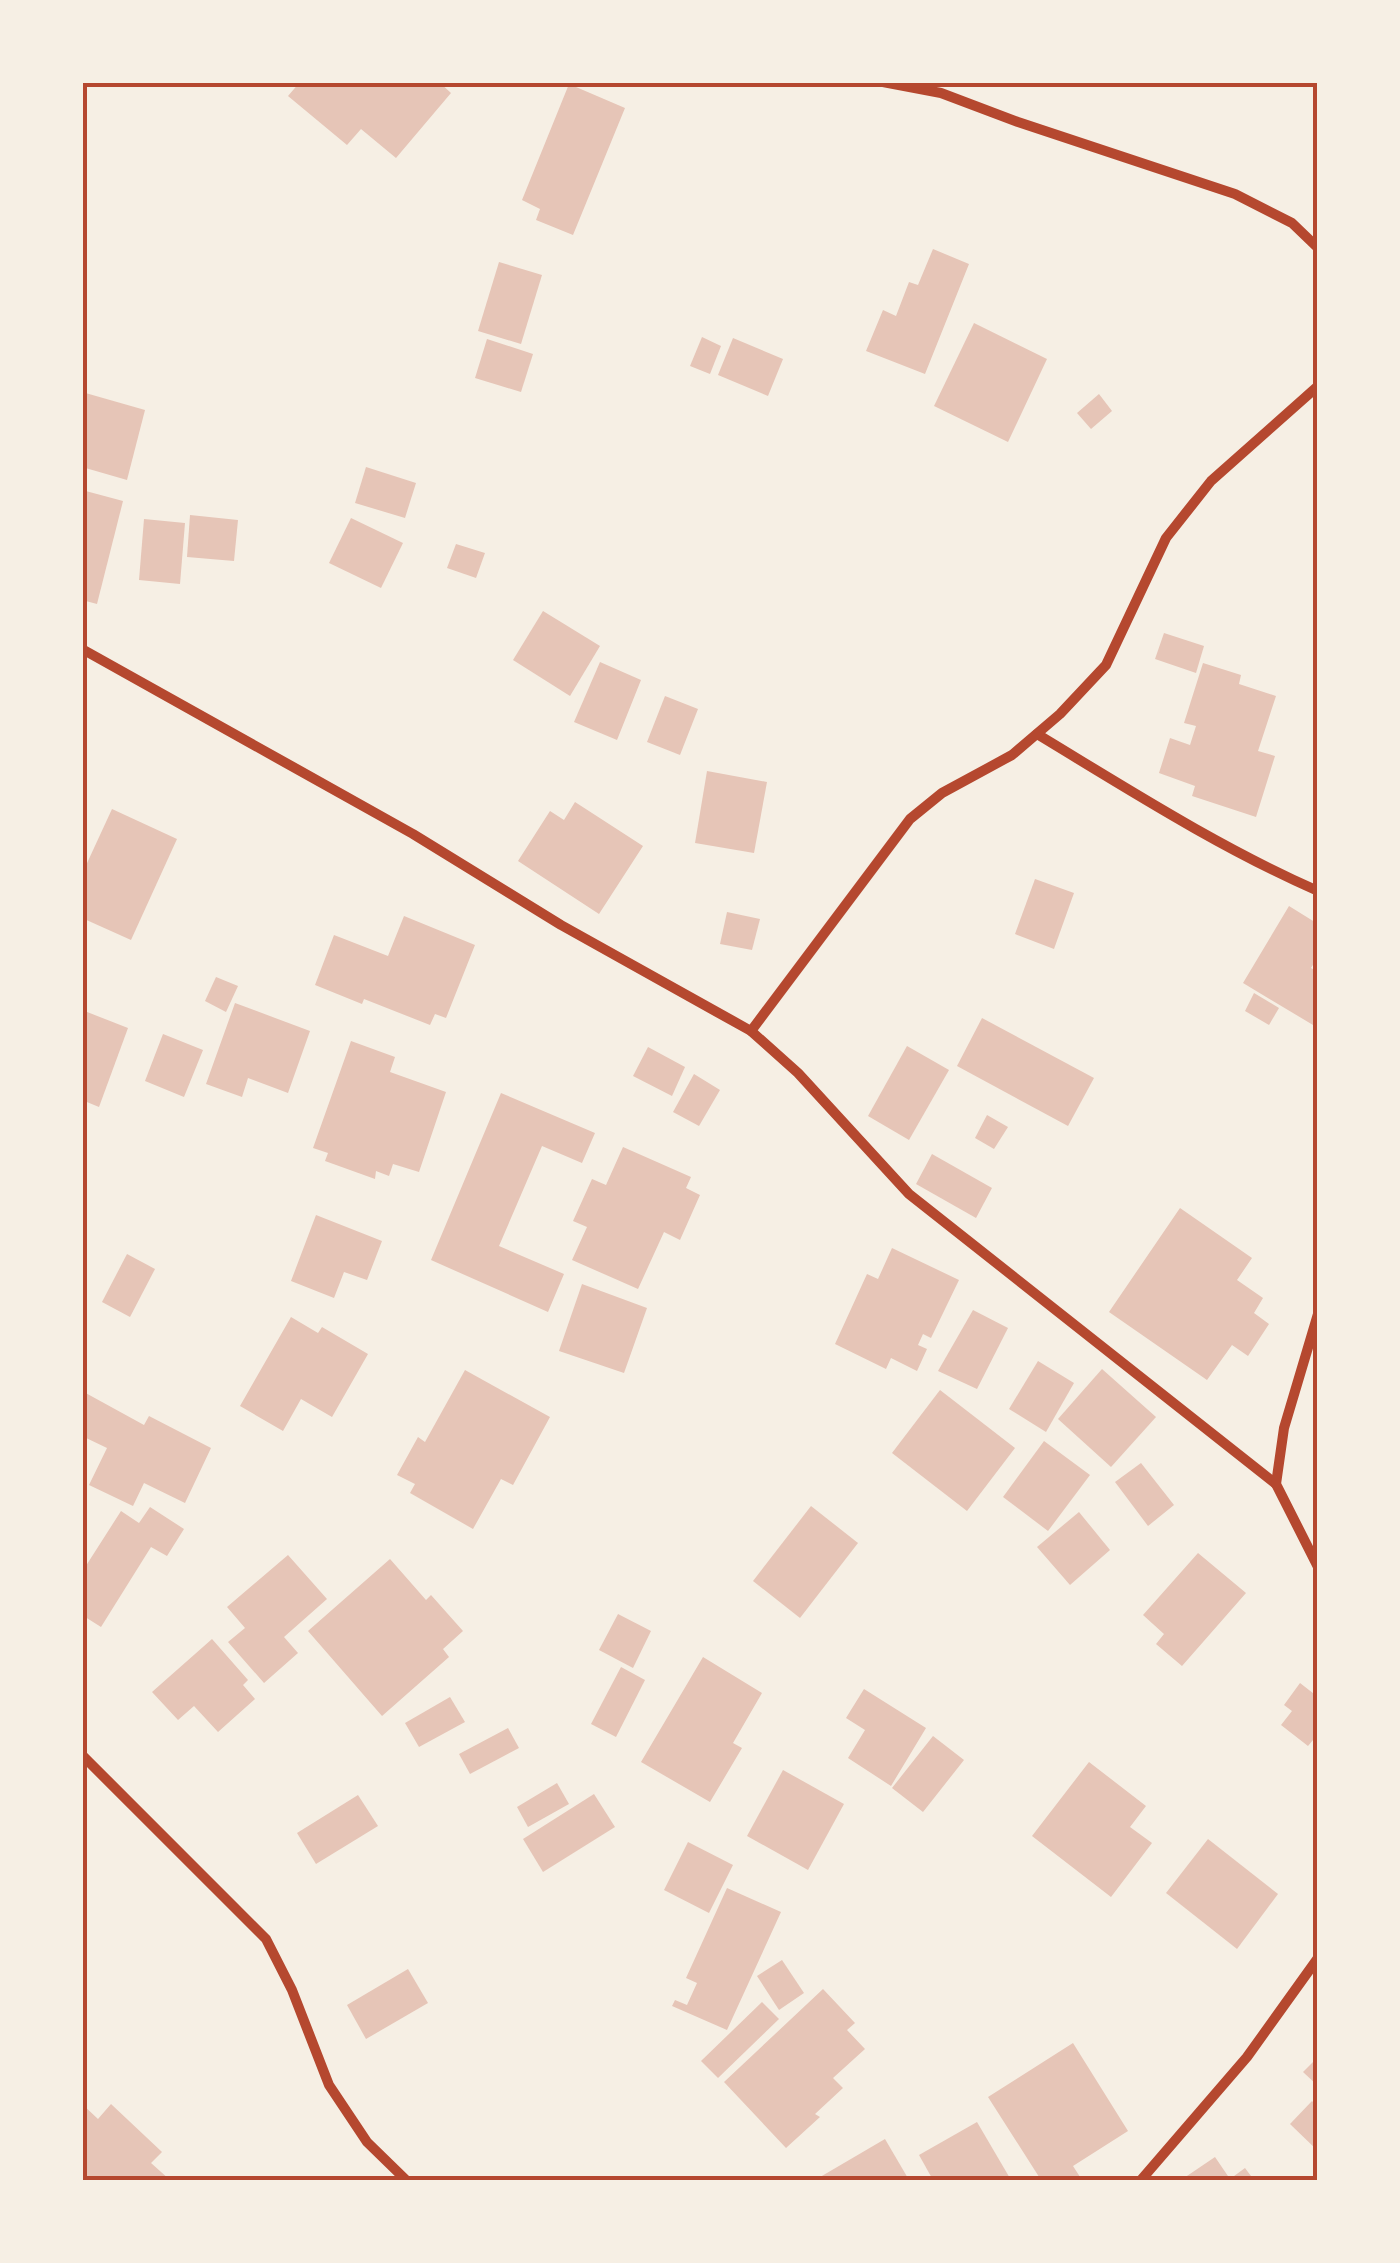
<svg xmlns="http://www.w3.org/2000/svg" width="1400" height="2263" viewBox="0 0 1400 2263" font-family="'Titillium Web',sans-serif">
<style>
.building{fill:#e6c5b7}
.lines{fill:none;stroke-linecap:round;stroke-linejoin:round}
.minor{stroke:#b5482f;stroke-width:10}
.neatline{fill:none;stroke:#b5482f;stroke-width:4}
</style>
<rect width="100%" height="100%" fill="#f6efe4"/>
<g class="building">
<path d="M300,82H439L451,93L396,158L361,129L347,145L288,96Z"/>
<path d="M569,84L625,108L573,235L536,220L540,209L522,200Z"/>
<path d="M933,249L969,264L925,374L866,351L883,310L896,316L909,282L918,285Z"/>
<path d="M499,262L542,275L521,344L478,331Z"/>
<path d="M974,323L1047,359L1008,442L934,406Z"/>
<path d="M702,337L721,346L710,374L690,366Z"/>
<path d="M733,338L783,359L768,396L718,375Z"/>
<path d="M487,339L533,354L521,392L475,378Z"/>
<path d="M82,392L145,410L127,480L82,467Z"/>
<path d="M1099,394L1112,411L1091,429L1077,413Z"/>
<path d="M366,467L416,483L405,518L355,503Z"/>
<path d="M82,490L123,501L97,604L82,600Z"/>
<path d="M190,515L238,520L234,561L187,557Z"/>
<path d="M351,518L403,543L381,588L329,563Z"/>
<path d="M144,519L185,523L180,584L139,580Z"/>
<path d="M456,544L485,553L476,578L447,568Z"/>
<path d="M543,611L600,646L570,696L513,660Z"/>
<path d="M1164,633L1204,646L1196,673L1155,659Z"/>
<path d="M600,662L641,680L617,740L574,722Z"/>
<path d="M1203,663L1241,675L1239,684L1276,696L1258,751L1275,756L1256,817L1192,796L1195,786L1159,773L1170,738L1190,745L1196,726L1184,723Z"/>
<path d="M665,696L698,709L680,755L647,742Z"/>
<path d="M707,771L767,782L754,853L695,843Z"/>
<path d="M575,802L643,846L599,914L518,861L550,811L564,820Z"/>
<path d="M112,809L177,839L131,940L82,918V874Z"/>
<path d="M1035,879L1074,893L1054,949L1015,934Z"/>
<path d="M1289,906L1318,924V957L1311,968L1318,972V1028L1243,983Z"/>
<path d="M727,912L760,919L752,950L720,944Z"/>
<path d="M404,916L475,945L446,1018L435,1014L430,1025L364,999L362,1004L315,985L334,935L388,956Z"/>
<path d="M216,977L238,986L226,1012L205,1001Z"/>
<path d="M1254,993L1279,1008L1269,1025L1245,1011Z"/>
<path d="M235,1003L310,1031L288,1093L248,1078L242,1097L206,1084Z"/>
<path d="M82,1010L128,1028L99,1107L82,1100Z"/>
<path d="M982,1018L1094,1078L1068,1126L957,1066Z"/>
<path d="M163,1034L203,1050L184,1097L145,1081Z"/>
<path d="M351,1041L395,1057L390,1072L446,1092L419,1172L393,1164L389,1176L376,1171L375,1179L325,1161L328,1153L313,1148Z"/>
<path d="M907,1046L949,1070L909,1140L868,1116Z"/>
<path d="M648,1047L685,1067L672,1096L633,1076Z"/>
<path d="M694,1074L720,1090L699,1126L673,1112Z"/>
<path d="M501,1093L595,1133L582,1163L542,1146L499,1246L564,1274L548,1312L431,1260Z"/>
<path d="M987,1115L1008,1127L994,1149L975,1138Z"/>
<path d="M623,1147L691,1177L686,1188L700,1195L680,1240L664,1232L638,1289L572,1260L587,1227L573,1221L592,1179L606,1185Z"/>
<path d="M932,1154L992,1188L976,1218L916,1184Z"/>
<path d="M1180,1208L1252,1258L1237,1280L1263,1298L1254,1313L1269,1324L1248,1356L1232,1345L1207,1380L1109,1312Z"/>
<path d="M316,1215L382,1241L367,1280L344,1272L334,1298L291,1281Z"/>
<path d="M892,1248L959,1280L931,1338L923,1334L918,1345L927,1349L917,1371L891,1358L886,1369L835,1344L867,1274L878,1279Z"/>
<path d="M127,1254L155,1269L130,1317L102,1302Z"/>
<path d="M582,1284L647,1308L624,1373L559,1351Z"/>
<path d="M973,1310L1008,1328L977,1389L938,1371Z"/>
<path d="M291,1317L318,1333L322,1327L368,1354L332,1417L301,1399L283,1431L240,1406Z"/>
<path d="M1038,1361L1074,1383L1046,1432L1009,1409Z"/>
<path d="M1102,1369L1156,1417L1111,1467L1058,1419Z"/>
<path d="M465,1370L550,1417L513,1485L501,1479L473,1529L410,1493L415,1484L397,1475L418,1437L425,1442Z"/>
<path d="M940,1390L1015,1448L967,1511L892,1453Z"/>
<path d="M82,1391L144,1425L149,1416L211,1448L185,1503L144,1483L133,1506L89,1485L107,1448L82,1436Z"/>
<path d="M1044,1441L1090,1475L1048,1531L1003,1497Z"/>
<path d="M1141,1463L1174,1505L1148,1526L1115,1482Z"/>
<path d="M811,1506L858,1543L800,1618L753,1581Z"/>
<path d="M150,1507L184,1529L167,1556L151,1547L101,1627L82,1615V1572L121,1511L139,1523Z"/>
<path d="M1079,1512L1110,1550L1070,1585L1037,1547Z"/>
<path d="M1198,1553L1246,1593L1182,1666L1156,1644L1164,1634L1143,1615Z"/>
<path d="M288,1555L327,1599L284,1637L298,1653L264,1683L228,1642L245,1628L227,1607Z"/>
<path d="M390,1559L426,1600L431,1595L463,1631L443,1649L449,1657L382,1716L308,1631Z"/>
<path d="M618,1614L651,1631L633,1668L599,1650Z"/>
<path d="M212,1639L248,1680L243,1685L255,1699L218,1732L194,1706L178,1720L152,1692Z"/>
<path d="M703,1657L762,1693L733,1743L742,1748L710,1802L641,1762Z"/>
<path d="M621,1667L645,1680L616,1737L591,1724Z"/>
<path d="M1300,1683L1318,1697V1734L1308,1746L1281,1725L1292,1711L1284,1705Z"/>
<path d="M864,1689L926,1728L891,1786L848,1758L865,1730L846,1718Z"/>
<path d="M450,1697L465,1722L419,1747L405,1723Z"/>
<path d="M508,1728L519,1748L470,1774L459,1754Z"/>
<path d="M933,1736L964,1760L923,1812L892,1788Z"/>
<path d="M1089,1762L1146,1806L1130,1827L1152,1843L1111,1897L1032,1836Z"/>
<path d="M783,1770L844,1804L808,1870L747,1836Z"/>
<path d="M557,1783L569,1804L528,1827L517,1807Z"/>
<path d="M594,1794L615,1827L543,1872L523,1839Z"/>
<path d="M358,1795L378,1826L316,1864L297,1833Z"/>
<path d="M1208,1839L1278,1894L1237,1949L1166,1893Z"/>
<path d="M688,1842L733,1865L709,1913L664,1890Z"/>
<path d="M727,1888L781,1912L727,2030L672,2006L675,2000L687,2005L697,1983L686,1978Z"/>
<path d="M782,1960L804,1993L779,2010L757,1976Z"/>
<path d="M408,1969L428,2003L366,2039L347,2005Z"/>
<path d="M823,1989L855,2023L847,2030L865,2049L833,2078L843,2088L815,2114L820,2117L786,2148L724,2082Z"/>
<path d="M762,2002L779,2019L718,2078L701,2061Z"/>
<path d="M1073,2043L1128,2131L1073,2166L1082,2180H1041L988,2097Z"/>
<path d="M1318,2057V2086L1303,2072Z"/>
<path d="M1312,2101L1318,2107V2151L1290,2124Z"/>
<path d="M82,2104L98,2119L111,2104L162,2152L151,2163L170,2180H82Z"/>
<path d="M977,2122L1011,2180H933L919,2155Z"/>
<path d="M885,2139L909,2180H815Z"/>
<path d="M1215,2157L1230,2179L1245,2168L1254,2180H1181Z"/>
</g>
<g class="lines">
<g class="minor">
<path d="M883,82L941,93L1018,122L1235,194L1292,223L1318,248"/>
<path d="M82,649L413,834L561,925L751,1031L798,1073L909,1194L1276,1484"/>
<path d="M1037,734C1128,789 1220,848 1318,891"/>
<path d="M751,1031L910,819L942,793L1012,755L1060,714L1106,665L1166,538L1211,481L1318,386"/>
<path d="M1318,1314L1284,1428L1276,1484L1318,1567"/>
<path d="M82,1755L266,1939L292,1990L329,2085L367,2142L406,2180"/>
<path d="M1141,2180L1247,2057L1318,1958"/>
</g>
</g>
<rect width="1400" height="2263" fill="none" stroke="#f6efe4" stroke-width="170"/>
<rect x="85" y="85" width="1230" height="2093" class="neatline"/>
</svg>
